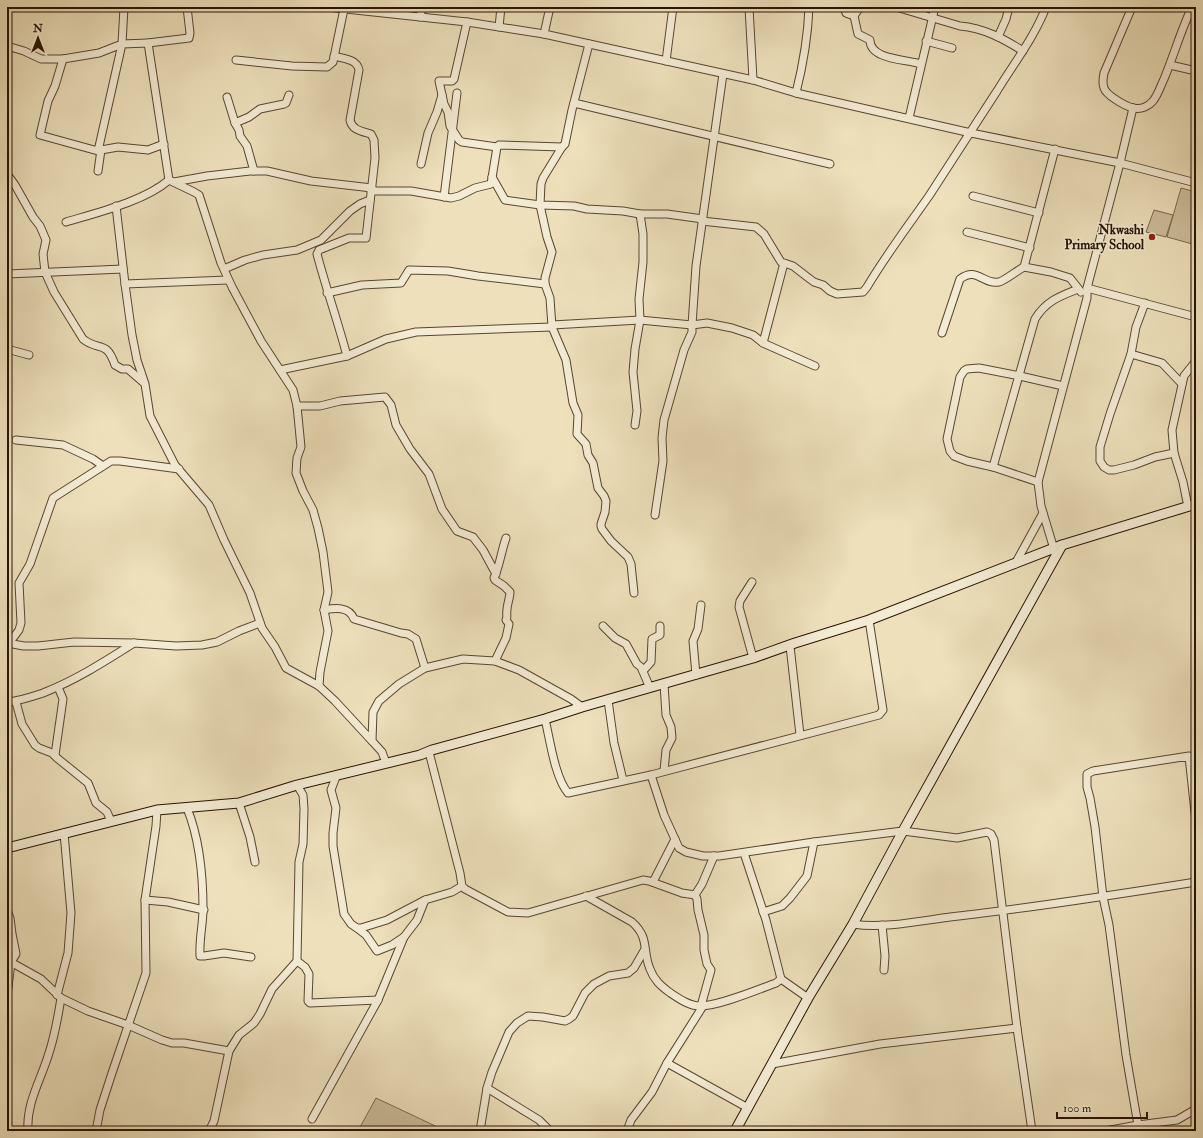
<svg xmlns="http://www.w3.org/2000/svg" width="1203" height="1138" viewBox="0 0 1203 1138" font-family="'IM FELL Double Pica',serif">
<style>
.green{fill:#ccbd9b;stroke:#7a684e}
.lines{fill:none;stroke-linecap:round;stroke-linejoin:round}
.street-casing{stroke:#594630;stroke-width:9}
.secondary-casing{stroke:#281301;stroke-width:11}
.street{stroke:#f3ebd3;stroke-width:7}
.secondary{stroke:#f3ebd3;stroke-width:9}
.poi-dot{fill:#8f2418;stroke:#f3ebd3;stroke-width:1.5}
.labels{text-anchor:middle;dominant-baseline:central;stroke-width:3;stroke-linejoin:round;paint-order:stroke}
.poi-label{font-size:13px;font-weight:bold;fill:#281301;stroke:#f3ebd3;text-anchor:end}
</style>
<rect width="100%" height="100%" fill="#ede0bb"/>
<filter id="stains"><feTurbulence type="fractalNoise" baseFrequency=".005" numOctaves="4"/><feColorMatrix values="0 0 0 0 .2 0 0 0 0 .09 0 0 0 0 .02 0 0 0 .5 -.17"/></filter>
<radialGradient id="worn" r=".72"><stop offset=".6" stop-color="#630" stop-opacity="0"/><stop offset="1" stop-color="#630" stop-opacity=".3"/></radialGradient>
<g class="green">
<path d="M1181,188L1196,192V245L1167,237Z"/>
<path d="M1154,210L1173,215L1166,237L1146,232Z"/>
<path d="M376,1098L446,1131H358Z"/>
</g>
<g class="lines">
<defs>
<g id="street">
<path d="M327,7L467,22L544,34L753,80L796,93L971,133L1120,163L1196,183"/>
<path d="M749,7L753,80"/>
<path d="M844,7L846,13L854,16"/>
<path d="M858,7V10L854,16L858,34L870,40C870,60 906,59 921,64"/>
<path d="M896,7L960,26C984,28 1004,39 1023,51"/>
<path d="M1132,7L1104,73C1103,78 1102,83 1104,88C1106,95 1126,107 1134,108C1141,110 1149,106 1153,101C1158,95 1161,85 1164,79C1174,55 1181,30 1192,7"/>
<path d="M420,17L422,7"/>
<path d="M467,22L454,79L452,81H439L444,104L448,112L450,126L459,140L462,142L497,147"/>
<path d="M499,27L501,7"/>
<path d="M544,34L550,7"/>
<path d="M998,37L1006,19L1009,7"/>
<path d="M926,41L952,48"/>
<path d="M148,43L189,38L190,33L187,7"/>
<path d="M7,46L24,51L41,59H63L99,53L122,44L124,7"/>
<path d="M334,56C344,59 357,59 359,70L350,120C352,130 361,131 371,134L374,140L375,158L366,238H349L319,250L317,254C326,288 338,322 347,356"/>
<path d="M63,59L55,86L48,101L40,135L98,151L122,44L148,43L169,180"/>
<path d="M236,60L292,66L327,67L333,62L344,9"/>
<path d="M666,61L673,7"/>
<path d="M1170,65L1196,71"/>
<path d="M796,93C803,65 808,36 809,7"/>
<path d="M227,97L235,123L249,117L260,109L284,104L286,103L289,95"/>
<path d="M574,103L830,164"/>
<path d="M909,118L935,7"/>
<path d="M235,123L239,130L240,136L247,146L254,171"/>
<path d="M562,147L543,178L541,184L540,205L547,237L552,252L545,278V284L550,298L552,327L566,360L573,403L578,415L577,434L586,444L588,455L593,463L598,488L604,496L606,501L605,512L601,524V526L602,529L611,541L628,557L631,564L634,593"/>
<path d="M1055,149L1024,267L1051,272L1070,278L1081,292"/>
<path d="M421,164L428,133L437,112L442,95"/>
<path d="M98,171L101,150L118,147L148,150L164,144"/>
<path d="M7,174L15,185L33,217L40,226L46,240L43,254L45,272L54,292L83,339C99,352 106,339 115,365L122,369H128L143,382"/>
<path d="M492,177L505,200L540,205L574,206L587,209L623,211L640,214H667L703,219"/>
<path d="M169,180L194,192L199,195L221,263L232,287L261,341L293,390L297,406L301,447L297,458L296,473L303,491L313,510L318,528L323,552L328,592L324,610L328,631L320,672L319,686"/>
<path d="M174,182L207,176L250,171H267L311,181L372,188"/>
<path d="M371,191H411L451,198L459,196L475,188L491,184L497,147L499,145L562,147L565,144L572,110L589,44"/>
<path d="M973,196L1039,213"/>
<path d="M444,197L457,93"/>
<path d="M116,206L125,284L132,335L137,360L145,384L150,416L175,465L209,505L224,540L250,593L262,628L275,647L286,668L319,686L335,701L372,741"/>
<path d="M702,221L756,227L764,234L781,262L793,266L806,276L814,282L823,285L830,291L837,294L863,292L867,287C886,255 908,226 929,196C952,161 974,126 997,91C1014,63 1034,38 1046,7"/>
<path d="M66,222C96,213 145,201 169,180"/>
<path d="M967,232L1030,248"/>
<path d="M224,269L245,260L263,255L297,250L321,240L350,211L360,204L370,200"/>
<path d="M7,274L123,269"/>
<path d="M125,284L228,280"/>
<path d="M1087,288L1196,317"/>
<path d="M327,293L362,285L401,283L409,270L448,271L478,276L545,284"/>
<path d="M1145,303L1136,327L1131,354L1110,414L1100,447V461L1104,467L1109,470H1114L1134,465L1155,457L1174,453"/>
<path d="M552,325L640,320L692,325L696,266L723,74"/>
<path d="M942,333L960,279C977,266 983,285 999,282C1004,281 1018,270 1024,267"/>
<path d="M763,343L784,263"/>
<path d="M7,349L29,355"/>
<path d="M1131,354L1162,363L1182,384"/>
<path d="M280,370L347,356L386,339L416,332L552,327"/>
<path d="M297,406H320L340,401L385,397L391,405L396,425L410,449L429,474L442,509L457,531L473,537L483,550L496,574"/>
<path d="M635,425L637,411L633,372L635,349L640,320L639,299L643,262V234L640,214"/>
<path d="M16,440L63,445L93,459L103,466"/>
<path d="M993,467L1035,319C1046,301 1060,296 1078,289"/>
<path d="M1038,482L993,467L967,461L954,456L950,451L947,439L960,377L964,371L967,369L979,368L1020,376L1063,386"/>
<path d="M1188,507L1183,482L1174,453L1172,430L1184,376L1196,361"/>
<path d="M655,515L663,461L662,438L664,420L684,350L692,332V325L707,323L732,328L753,335L763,343L815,366"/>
<path d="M1054,549L1041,506L1038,482L1087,298V288L1120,163L1133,108"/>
<path d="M1015,564L1043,513"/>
<path d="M752,582L740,601L739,607L753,658"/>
<path d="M324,610C335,608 349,606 354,619L401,633L408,634L416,639L425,668"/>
<path d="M603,626L615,638L626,644L637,664L641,667L650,688"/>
<path d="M10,642L19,630L21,623L19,583L30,564L53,498L111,461H120L179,469"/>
<path d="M7,643L24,646H38L74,642L134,643L176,646L202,645L217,642L239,631L260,623"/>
<path d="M790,646L800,735"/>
<path d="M495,661L506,638L509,624L506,620C508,616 506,615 507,610C507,604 510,598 510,592L504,586L495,580L494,578C500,565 501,552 506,538"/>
<path d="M643,671L651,662L652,639L660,635V626"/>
<path d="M696,675L693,641L698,629L701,605"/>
<path d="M664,684L666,715L671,727L672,738L666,750L664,771"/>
<path d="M608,700L614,743L623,780"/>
<path d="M7,702C20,701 31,697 43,693C76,680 104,662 134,643"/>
<path d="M16,702L22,724L35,745L39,748L52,753L57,758L88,783L96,803L107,812L111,821"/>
<path d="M545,719C550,740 555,778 568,793L651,775L879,715L883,710L869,620"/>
<path d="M429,752L460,873L462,886L465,889L508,912L528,913L643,880L649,881L682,893L695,895L702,884L714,856"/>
<path d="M55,755L63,699L58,687"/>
<path d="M386,763L382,752L372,741L373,712L379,701L399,684L425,668L463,659L495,661L519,670L571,699L582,707"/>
<path d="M651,775L664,815L679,848L686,852L703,856H719L814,842L903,831L957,838L987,832L991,834L994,840L1017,1028L1032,1131"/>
<path d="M336,777L331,790L336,808L333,833V846L344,914L351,924L357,928H361L387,920L425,900"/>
<path d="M239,803L250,837L255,862"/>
<path d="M187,808C200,840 203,875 203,909C203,924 199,940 200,956H204L224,953L251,957"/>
<path d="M744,853L766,920L781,979L808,998"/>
<path d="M653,882L675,839"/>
<path d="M695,895L697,899L698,910L704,935V950L707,964L711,970L701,1006"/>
<path d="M586,896L632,922C650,938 642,950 650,969C654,980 661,986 669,992C678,998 689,1006 700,1006C719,1006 757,990 776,983L781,979"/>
<path d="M145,900L168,902L204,910"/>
<path d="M7,910L10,918L12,934L16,954L11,962L7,996"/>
<path d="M763,912L782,906L790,898L807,876L814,842"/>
<path d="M853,924C882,929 920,921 950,917C1032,908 1114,895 1196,882"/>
<path d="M882,925L885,956L884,970"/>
<path d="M357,928L366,935L377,951L392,945L404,937"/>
<path d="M7,960L41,979L61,998C58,1017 55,1035 49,1053C41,1080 26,1103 28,1131"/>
<path d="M297,961L305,967L309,974L308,1001L310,1003L378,1000"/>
<path d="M57,995L68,953L71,913L64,833"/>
<path d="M61,998L88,1011L128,1025L162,1040L172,1043H184L229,1051L214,1121L209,1131"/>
<path d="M229,1051L239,1035L254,1023L260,1014L272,989L297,961L299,862L303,844L304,809L303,795L297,785"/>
<path d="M667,1063L748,1108"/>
<path d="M772,1064L880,1044L1017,1028"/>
<path d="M487,1088L539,1120L550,1131"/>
<path d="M312,1119L378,1000L404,937L417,920L425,900L452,892L462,886"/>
<path d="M1138,1125L1126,1055L1109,925L1103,897L1095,827L1090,798L1087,787V774L1093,771L1189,756L1196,822"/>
<path d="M96,1131L100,1110L112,1073L146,973L145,900L156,826L157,810"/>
<path d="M480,1131L487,1088L492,1072L509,1032L517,1023L528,1016L543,1017L565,1021L569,1019L573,1016L585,993L594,984L609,976L628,973L634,968L645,949"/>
<path d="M627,1131L631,1120L652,1092L667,1063L703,1006"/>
<path d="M1105,1131L1138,1125L1177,1120L1196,1109"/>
</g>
<g id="secondary">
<path d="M7,848L157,810L239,803L297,785L420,755L432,750L545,719L582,707L753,658L795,643L869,620L1062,545L1196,504"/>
<path d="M735,1131L808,998L853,924L903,831L1062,545"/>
</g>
</defs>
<use href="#street" class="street-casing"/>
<use href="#secondary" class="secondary-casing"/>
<use href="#street" class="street"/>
<use href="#secondary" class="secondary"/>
</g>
<circle class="poi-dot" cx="1152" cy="237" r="4"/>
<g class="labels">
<g class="poi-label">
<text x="1144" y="230">Nkwashi<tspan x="1144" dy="15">Primary School</tspan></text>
</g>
</g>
<rect width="1203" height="1138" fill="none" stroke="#ede0bb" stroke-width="24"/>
<rect x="8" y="8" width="1187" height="1122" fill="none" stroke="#281301" stroke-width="2"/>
<rect x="12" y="12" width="1179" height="1114" fill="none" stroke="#281301"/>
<g transform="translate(38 38)" stroke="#f3ebd3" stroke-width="3" paint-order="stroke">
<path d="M0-3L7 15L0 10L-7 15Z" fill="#281301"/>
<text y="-6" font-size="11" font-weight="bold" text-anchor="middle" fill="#281301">N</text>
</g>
<path d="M1057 1112v6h90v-6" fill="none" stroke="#281301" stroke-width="2"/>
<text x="1063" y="1112" font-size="12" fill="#281301" stroke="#f3ebd3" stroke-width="3" paint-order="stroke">100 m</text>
<rect width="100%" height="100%" filter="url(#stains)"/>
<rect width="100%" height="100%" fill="url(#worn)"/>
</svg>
